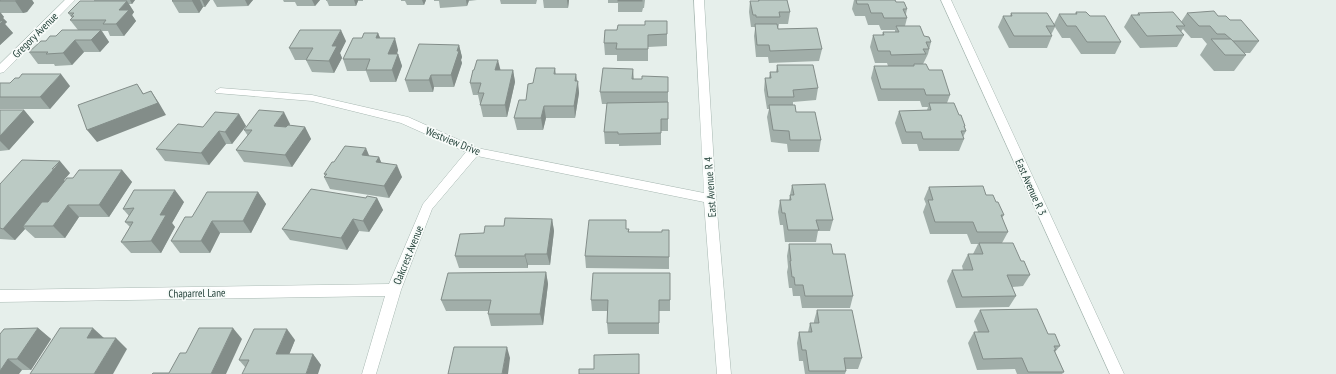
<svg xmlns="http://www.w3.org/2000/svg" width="1336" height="374" viewBox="0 0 1336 374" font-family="'PT Sans Narrow',sans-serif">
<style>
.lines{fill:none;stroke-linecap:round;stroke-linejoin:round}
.minor-casing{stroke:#a8b8b2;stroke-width:1}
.minor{fill:#fff;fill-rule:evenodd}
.wall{fill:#a1aea9}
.shaded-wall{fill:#838d89}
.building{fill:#bbcac4;stroke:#838d89}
.labels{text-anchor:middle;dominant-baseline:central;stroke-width:3.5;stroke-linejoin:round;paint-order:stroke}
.street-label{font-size:11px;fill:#24423a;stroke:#f7fbf9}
</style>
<rect width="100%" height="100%" fill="#e6efeb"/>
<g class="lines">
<defs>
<g id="minor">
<path d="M65,0H75L4,72L0,73V64Z"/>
<path d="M694,0H704L716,199L731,374H717L704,202L477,156L432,209L401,290L376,374H362L385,296L0,302V290L389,284L423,204L466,152L401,123L312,101L216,93L215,91L220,88L312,95L408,117L477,148L704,193Z"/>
<path d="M941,0H951L1124,374H1110Z"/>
</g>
</defs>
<use href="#minor" class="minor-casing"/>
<use href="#minor" class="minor"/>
</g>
<g class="wall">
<path d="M0,0H32L34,3L27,12L23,13H1L4,17L3,18L7,22L5,24L13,33L0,45Z"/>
<path d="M94,0H135L132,4H129L134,12L132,15L136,21L124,36H110L108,31H102L109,42L100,52H84L72,65L55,66L54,64H38L29,52L46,41L56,36L78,30L70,20L72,18L68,13L94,1Z"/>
<path d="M173,0H210L205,7H203L199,13H179L172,1Z"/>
<path d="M213,0H253L248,6L217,7Z"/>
<path d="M283,0H320L315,6H297L295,2H284Z"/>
<path d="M326,0H363V1H358L356,6H329L327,1H326Z"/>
<path d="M401,0H426L424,5H407L405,1H401Z"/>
<path d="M434,0H477L469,1L467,6L440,8L439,1H434Z"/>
<path d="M500,0H537L536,4H501Z"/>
<path d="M543,0H569L568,8H544Z"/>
<path d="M608,0H645L644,8H643L642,12H618V3H608Z"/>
<path d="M758,0H787L790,12L788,24H779L778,29L822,49L819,61L769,63L768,57H756L754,36L755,29V27H751L749,12L750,1H758Z"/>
<path d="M854,0H895L896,2L907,9L906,14L907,18L905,26L924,36L931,42L928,54L923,64L950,95L947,103L959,115L965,126V128L966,131L963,137L964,139L959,151H919L917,144H902L895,123L899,111L927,110L928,107H922L920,101H878L871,78L874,66H888L887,63H875L870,47L873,35H882L883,32H895V30H881L879,25H868L865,16H855L852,9Z"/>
<path d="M1076,12L1090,16L1121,42L1115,54H1081L1070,38H1062L1055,27L1051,35L1052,36L1047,48H1009L998,27L1003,16H1010L1011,13L1054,24L1059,14H1075Z"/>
<path d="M1138,13L1181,22L1187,13L1218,16L1230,20L1259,41L1250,53H1244L1246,55L1234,71H1214L1200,55L1207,44L1202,38H1191L1183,29L1181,32L1184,35L1177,47L1140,48L1124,27L1131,15H1137Z"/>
<path d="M605,30L667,34V46L648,47V61H617V55H605L604,43Z"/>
<path d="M378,33L380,38L398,50L397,54H398L402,66L396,82H370L366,71H347L343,59L362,38Z"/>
<path d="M346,41L340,53L342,58L334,73L312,72L306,60H295L289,48Z"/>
<path d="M459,45L462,57L461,60L462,63L454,87H434L433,92H409L405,80Z"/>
<path d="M777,65L818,88L816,100L793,102V105L796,112L821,140L819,152H788L787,144L771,142L767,117L769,109H767L764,90L765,78H769L770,72H776Z"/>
<path d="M555,68L556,74H576L579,93L575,118H546L543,130H517L514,118L526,100L533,83Z"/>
<path d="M633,69L634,79H642L668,77V131H661V145L619,146V144H605L604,132L607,104H602L600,92Z"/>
<path d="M500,70H513L515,82L507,117H483L478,95H473L470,83Z"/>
<path d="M0,83L70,86L50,109H0Z"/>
<path d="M0,110H24L34,122L9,150L0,151Z"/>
<path d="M239,114L246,126L232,144H226L209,165L165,161L156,149L203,127Z"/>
<path d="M290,124L289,126L305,127L311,139L292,167L244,162L236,150L248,136L244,130Z"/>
<path d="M370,156L379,157L381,163L402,177L389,198L330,189L324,177L325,176L324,174L334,162Z"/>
<path d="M122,170L132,182L109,217H79L65,238H35L25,229L15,240L0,239V184L70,173L64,180L65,181L73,178Z"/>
<path d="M792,185L833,220L830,231H818L816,242H785L783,225H780L778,212L780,200H789Z"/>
<path d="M929,187L986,195L996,202L1004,215L1002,218L1008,232L1002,243L1021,261L1030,275L1023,286L1012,287L1016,296L1009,307L956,308L947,281L952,270H963L962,266L968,254H973L978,244H971L967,234H930L923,212L926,204L924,199Z"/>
<path d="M258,192L266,204L251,233H220L210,253H180L171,241L192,217Z"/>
<path d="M366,198H377L383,210L369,232L359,231L347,250L290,240L282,229Z"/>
<path d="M184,202L172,223L175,227L161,253H131L121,242L130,227L125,222L129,216L123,209Z"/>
<path d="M552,219L554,231L550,265H528V268H459L455,256L484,233L504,226Z"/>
<path d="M627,229H629V232H662L669,230V269L586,268L585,256Z"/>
<path d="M789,244L833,254L853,296L850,308H802L800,296H793L792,288H789L787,272L788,267L787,256Z"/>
<path d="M546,272L548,284L543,325L491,326L488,314V311H446L441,300Z"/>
<path d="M670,273V311H659V334H608L607,323V311H592L591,300Z"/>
<path d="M817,310L862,358L858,369H846V371L845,374H805L803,361H799L797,343L799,332H808L810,323H814V321Z"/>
<path d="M980,310L1048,334L1060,346L1055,352L1064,372L1062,374H1017L1015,369L977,370L968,343L974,332H978L974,321Z"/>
<path d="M38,328L51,339L31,370H22L0,374V334Z"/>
<path d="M295,340L289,354H313L321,365L245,367L239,360Z"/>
</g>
<g class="shaded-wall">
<path d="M17,0H32L34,3L27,12L23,13L15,1Z"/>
<path d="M130,0H135L132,4Z"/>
<path d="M193,0H200L203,7L199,13L192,1Z"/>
<path d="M202,0H210L205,7Z"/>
<path d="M245,0H253L248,6Z"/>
<path d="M312,0H320L315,6Z"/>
<path d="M354,0H358V1L356,6Z"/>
<path d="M422,0H426L424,5Z"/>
<path d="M466,0H469L467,6Z"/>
<path d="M567,0H569L568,8Z"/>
<path d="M127,1L134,12L132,15L136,21L124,36L116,24L119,10Z"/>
<path d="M0,12L4,17L3,18L7,22L5,24L13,33L0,45Z"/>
<path d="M101,30L109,42L100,52L91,40Z"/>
<path d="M341,30L346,41L340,53L342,58L334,73L329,61L332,46Z"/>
<path d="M378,33L383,45L376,38Z"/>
<path d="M395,38L398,50L393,66L388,54Z"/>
<path d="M75,40L84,52L72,65L63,53Z"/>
<path d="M459,45L462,57L461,60L462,63L454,87L451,75Z"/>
<path d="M398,54L402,66L396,82L392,70Z"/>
<path d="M498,60L501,72L495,70Z"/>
<path d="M513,70L515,82L507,117L505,105Z"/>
<path d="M61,74L70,86L50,109L40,97Z"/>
<path d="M576,74L577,85L578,81L579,93L575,118L574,106Z"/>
<path d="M431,75L434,87L433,92L429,80Z"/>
<path d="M137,84L145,96L151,91L159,103L166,115L97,142L87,130L143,94Z"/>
<path d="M544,106L546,118L543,130L541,118Z"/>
<path d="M24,110L34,122L9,150L0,141V136Z"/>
<path d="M284,112L290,124L280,138L274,126Z"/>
<path d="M239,114L246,126L232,144L225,132Z"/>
<path d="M305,127L311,139L292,167L285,155Z"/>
<path d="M219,131L226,144L209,165L201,153Z"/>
<path d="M366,148L371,160L362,155Z"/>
<path d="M379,157L384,169L376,162Z"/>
<path d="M60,161L70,173L64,180L65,182L27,226H23L25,229L15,240L3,229Z"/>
<path d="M397,165L402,177L389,198L384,186Z"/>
<path d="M122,170L132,182L109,217L99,205Z"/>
<path d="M175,190L184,202L172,223L175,227L161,253L151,241L160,215Z"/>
<path d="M258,192L266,204L251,233L243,221Z"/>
<path d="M377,198L383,210L369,232L363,221Z"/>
<path d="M68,205L79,217L65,238L53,226Z"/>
<path d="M353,219L359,231L347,250L341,238Z"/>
<path d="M552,219L554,231L550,265L547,254Z"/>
<path d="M212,221L220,233L210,253L201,241Z"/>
<path d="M525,254L528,265V268L525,256Z"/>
<path d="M546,272L548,284L543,325L540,314Z"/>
<path d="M38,328L51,339L31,370L17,359Z"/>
<path d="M93,328L105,339L87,338Z"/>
<path d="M233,328L242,339L226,374H211Z"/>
<path d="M287,329L295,340L285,365L276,354Z"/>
<path d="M116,338L127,349L113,374H94Z"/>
<path d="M507,347L510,358L508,374H502Z"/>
<path d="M313,354L321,365L318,374H306Z"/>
<path d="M8,359L22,370L19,374H0V371Z"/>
</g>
<g class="building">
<path d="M0,0H17L15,1H0Z"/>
<path d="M173,0H193L192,1H172Z"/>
<rect x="618" y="0" width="24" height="1"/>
<path d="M759,0H787L790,12H779L780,17H756V15H753L750,1H759Z"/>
<path d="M856,0H895L896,2H904L907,9H903L907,18H884L882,13H871L868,4H857Z"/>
<path d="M80,1H127L119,10H129L116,24H103L106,20H70L74,16H71L74,13H68Z"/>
<path d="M1214,11L1218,16H1226L1230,20H1241L1259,41H1233L1225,34H1217L1210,26H1199L1187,13Z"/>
<path d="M1076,12H1086L1090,16H1105L1121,42H1087L1076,26H1067L1059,14H1077Z"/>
<path d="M1173,12L1185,26H1176L1184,35L1147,36L1131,15H1140L1138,13Z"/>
<path d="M1011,13H1047L1055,26H1046L1052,36H1014L1003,16H1012Z"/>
<path d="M0,21H3L0,24Z"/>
<path d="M645,21H667V34L648,35V49H616L617,43H604L605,30H617L618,25H645Z"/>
<path d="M755,24H777L778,29L817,28L822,49L770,51L769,45H757Z"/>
<path d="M896,26H920L924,36L929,37L931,42H926L929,49H923L926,54L891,55L890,51H878L873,35H884L883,32H899Z"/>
<path d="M62,30H101L91,40H75L63,53L46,54L48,52H29L41,41H46L50,36H56Z"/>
<path d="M300,30H341L332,46H337L329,61L306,60L313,48H289Z"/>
<path d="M364,33H378L376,38H395L388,54H398L392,70H366L370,59H343L353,38H362Z"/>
<path d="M1211,39H1231L1246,55H1225Z"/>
<path d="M419,44L459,45L457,51H459L451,75H431L429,80H405Z"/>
<path d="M477,60H498L495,70H513L505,105H480L484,93H478L481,83H470L473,70H474Z"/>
<path d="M914,64H926L929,70H942L950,95H926L924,89H881L874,66H914Z"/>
<path d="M777,65H813L818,88L793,90L794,97H768L765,78H771L770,72H778Z"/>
<path d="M536,68H555L554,74H576L575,81H578L574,106H544L541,118H514L519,100H526L528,84L533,83Z"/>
<path d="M603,68L633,69L632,79H642V76L668,77V92H600Z"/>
<path d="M22,74H61L40,97H0V83H10L15,78H19Z"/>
<path d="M137,84L143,94L151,91L158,103L87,130L78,105Z"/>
<path d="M668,102V119H661V133L618,134V132H604L607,103Z"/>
<path d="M929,103H954L959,115H961L965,126H964L966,131H961L964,139H923L921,132H906L899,111L931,110Z"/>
<path d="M769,105H795L796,112H815L821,140H790L789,131L773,130Z"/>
<path d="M0,110H24L0,136Z"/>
<path d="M259,110L284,112L274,126L286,127L288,125L305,127L285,155L236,150L252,130H244Z"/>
<path d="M215,112L239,114L225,132L219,131L201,153L156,149L178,124L203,127Z"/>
<path d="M345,146L366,148L362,155L379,157L376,162L397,165L384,186L324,177L327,174H324L332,162H334Z"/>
<path d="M22,160L60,161L52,169H54L3,229L0,228V184Z"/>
<path d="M79,170H122L99,205H68L53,226H23L42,202H48L67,178H73Z"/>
<path d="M825,184L833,220H816L819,230H788L785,213H782L780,200H791L790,195H794L792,185Z"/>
<path d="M983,186L986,195H993L996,202H998L1004,215H1001L1008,232H977L973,222H935L928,200H933L929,187Z"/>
<path d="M311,189L366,198L367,196L377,198L363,221L353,219L341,238L282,229Z"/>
<path d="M134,190H175L160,215H166L151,241L121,242L133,222H125L134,208L123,209Z"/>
<path d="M207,192H258L243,221H212L201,241H171L185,217H192Z"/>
<path d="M505,218L552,219L547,254H525V256H455L460,234L484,233L485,226H504Z"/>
<path d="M589,220H626V229H629L628,232H662V230H669V257L585,256Z"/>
<path d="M979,243H1013L1021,261H1024L1030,275H1007L1016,296L962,297L952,270H973L968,254H983Z"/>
<path d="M789,244H831L833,254H845L853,296H805L803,285H795L794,277H792L790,261H791Z"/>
<path d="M546,272L540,314H488L491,300H441L448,273Z"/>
<path d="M593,273H670V300H659V323H607L608,300H591Z"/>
<path d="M1037,309L1048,334H1055L1060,346H1054L1056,350H1054L1064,372H1028L1022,358L983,359L974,332H989L980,310Z"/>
<path d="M817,310H852L862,358H844L846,371H809L806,350H802L799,332H812L810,323H819Z"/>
<path d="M38,328L17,359H8L0,371V334L4,329Z"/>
<path d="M60,328H93L87,338H116L94,374H30Z"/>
<path d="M199,328H233L211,374H152L153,373H169L180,353H186Z"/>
<path d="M254,329H287L276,354H313L306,374H242L249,360H239Z"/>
<path d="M454,347H507L502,374H448Z"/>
<path d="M639,354V374H579V369H594V355Z"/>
</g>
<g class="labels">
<g class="street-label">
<text transform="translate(35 35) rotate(-45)">Gregory Avenue</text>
<text transform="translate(453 141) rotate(22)">Westview Drive</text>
<text transform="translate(710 187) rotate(-94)">East Avenue R 4</text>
<text transform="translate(1031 187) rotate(66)">East Avenue R 3</text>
<text transform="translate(408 255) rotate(-68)">Oakcrest Avenue</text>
<text transform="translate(197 293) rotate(-1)">Chaparrel Lane</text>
</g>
</g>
</svg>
